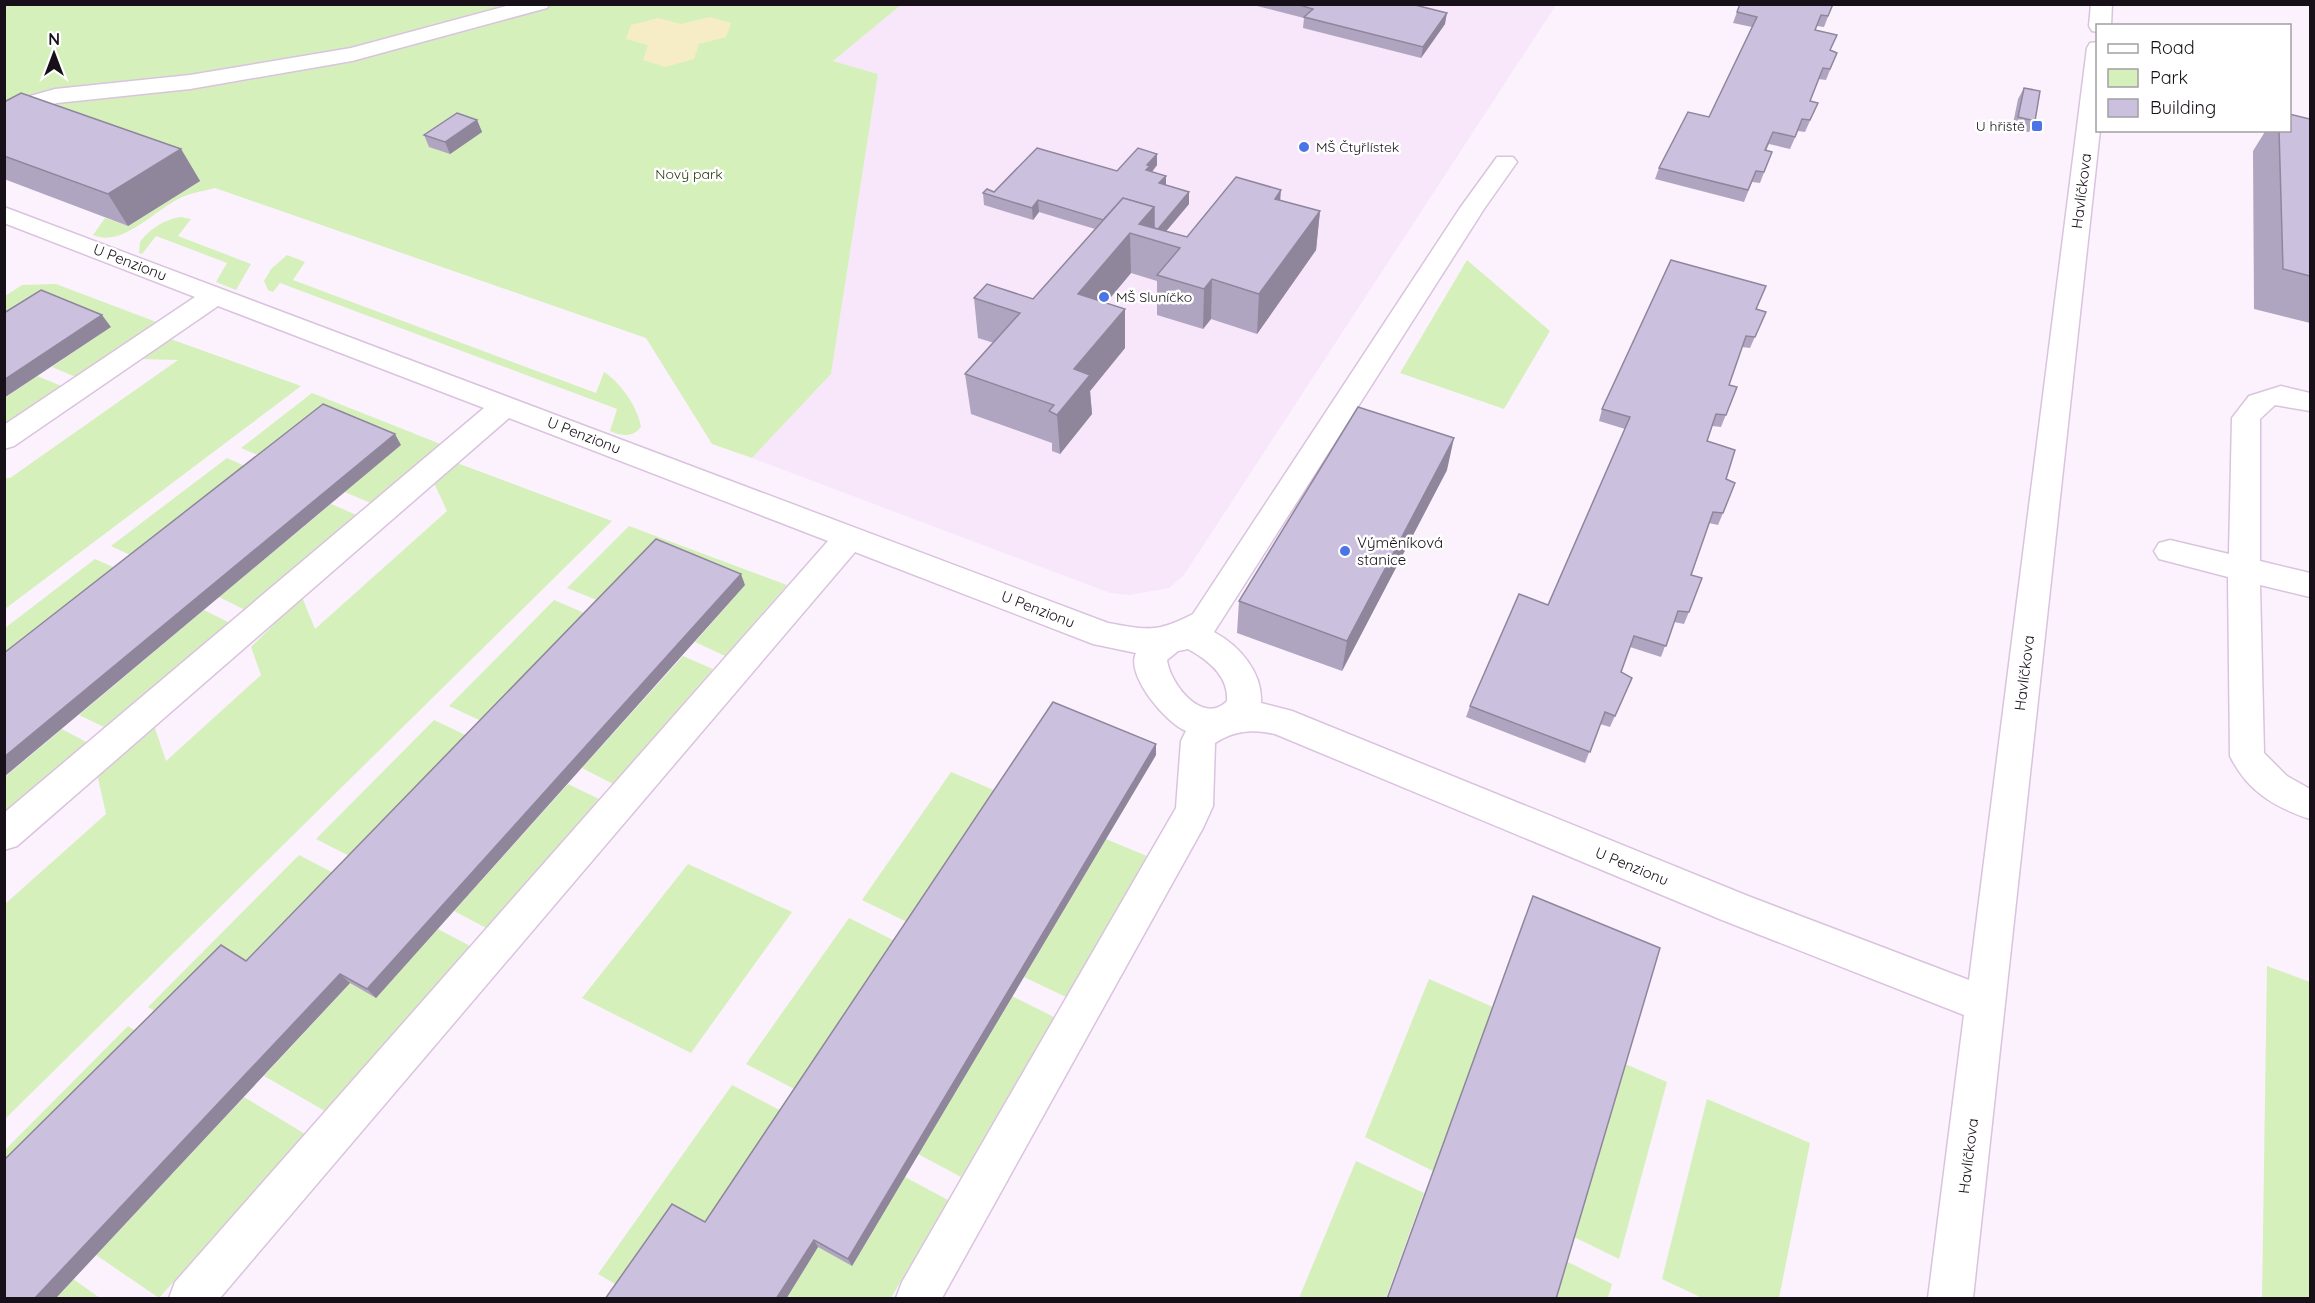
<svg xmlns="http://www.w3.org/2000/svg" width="2315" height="1303" viewBox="0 0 2315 1303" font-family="Quicksand,sans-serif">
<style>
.built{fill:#f8e6fb}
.green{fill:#d6f0bc}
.sand{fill:#f6edc7}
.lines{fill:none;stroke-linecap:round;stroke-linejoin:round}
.minor-casing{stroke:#dac3de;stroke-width:3}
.minor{fill:#fff;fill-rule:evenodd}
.wall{fill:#afa5c0}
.shaded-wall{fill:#8f869c}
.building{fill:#ccc0df;stroke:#8f869c;stroke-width:1.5}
.poi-dot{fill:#4b74e7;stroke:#fff;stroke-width:2}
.labels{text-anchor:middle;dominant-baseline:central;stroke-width:5;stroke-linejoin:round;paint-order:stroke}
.far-poi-label{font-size:14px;fill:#181019;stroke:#fff;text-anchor:start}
.far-park-label{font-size:14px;fill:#1e3005;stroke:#fff}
.street-label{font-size:15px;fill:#181019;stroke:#fff}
.poi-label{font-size:15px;fill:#181019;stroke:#fff;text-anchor:start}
</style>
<rect width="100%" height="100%" fill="#fcf2fe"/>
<path class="built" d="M901,5H1556L1184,575L1169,588L1130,595L1110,593L752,458L831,374L878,74L833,61Z"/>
<g class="green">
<path d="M5,5H901L833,61L878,74L831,374L752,458L712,444L646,338L215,188C204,191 190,193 180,198C155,210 122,248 93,235L105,218L128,226L5,112Z"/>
<path d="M181,217L191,219L178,236L251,264L236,290L216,282L227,263L156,236L142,254L139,253L140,242C149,229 165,219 181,217Z"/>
<path d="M287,255L305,262L293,280L596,393L604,372C620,382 638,407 641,427C633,438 621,436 610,431L617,409L280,283L273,292L268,290L264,281L271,269Z"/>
<path d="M1467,260L1550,331L1504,409L1400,373Z"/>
<path d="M56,284L159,323L78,378L52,367L110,327L5,331V296L22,285Z"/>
<path d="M168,338L301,386L5,609V478H10L178,360L137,359Z"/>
<path d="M37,376L64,387L5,428V398Z"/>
<path d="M312,393L443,445L373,504L241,448Z"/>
<path d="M227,458L259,472L145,562L111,546Z"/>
<path d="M457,463L612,521L5,1119V904L106,814L97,774L154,725L166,761L261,675L251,647L302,597L315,629L447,511L434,483Z"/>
<path d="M331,504L359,516L247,611L219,597Z"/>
<path d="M629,526L787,585L725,656L695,642L745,585L609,605L567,588Z"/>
<path d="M95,559L129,574L5,674V628Z"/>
<path d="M554,600L596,618L492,726L449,706Z"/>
<path d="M204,610L232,624L108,729L79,715Z"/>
<path d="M683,656L713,669L613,784L582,768Z"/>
<path d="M434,720L478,741L361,862L316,839Z"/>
<path d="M62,729L90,744L5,817V777Z"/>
<path d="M951,772L1001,793L913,925L862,900Z"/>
<path d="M568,784L599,799L486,928L454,911Z"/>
<path d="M1106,839L1147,856L1066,997L1024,977Z"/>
<path d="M299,855L345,879L257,971L168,1019L148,1007Z"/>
<path d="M688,864L792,912L691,1053L582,998Z"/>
<path d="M849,918L901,944L802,1093L746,1064Z"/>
<path d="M438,929L470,946L325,1111L264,1076L350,983Z"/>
<path d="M2267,966L2310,982V1298H2262Z"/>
<path d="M1429,979L1493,1007L1433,1171L1365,1137Z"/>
<path d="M1012,996L1054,1017L961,1177L918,1154Z"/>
<path d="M128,1026L148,1039L5,1182V1150Z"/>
<path d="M1623,1063L1667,1082L1619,1259L1572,1236Z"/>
<path d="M732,1085L787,1114L710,1230L624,1289L598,1274Z"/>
<path d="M244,1097L305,1134L159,1298L96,1255Z"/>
<path d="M1707,1099L1810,1143L1779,1298H1702L1662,1279Z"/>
<path d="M1356,1161L1424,1193L1386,1298H1299Z"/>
<path d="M905,1177L948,1200L891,1298H785L818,1247Z"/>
<path d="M1564,1260L1612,1284L1608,1298H1553Z"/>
<path d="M73,1279L100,1298H55Z"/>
</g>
<path class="sand" d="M710,17L731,23L726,37L699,44L694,59L665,67L643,60L648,45L626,39L631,25L658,18L681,24Z"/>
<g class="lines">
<defs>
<g id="minor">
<path d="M514,4H550L547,8L352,61L190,89L57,103L32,110L4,123V106L16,100L55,89L190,75L351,48Z"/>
<path d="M2091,4H2112L2111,26H2098V32L2092,31L2089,26Z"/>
<path d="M2098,42V130H2100L1973,1298H1928L1964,1015L1722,920L1275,734C1253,729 1235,730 1215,743L1213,806L1203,828L942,1298H896L902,1282L1176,808L1181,741L1186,731C1166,723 1125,675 1136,653L1093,644L855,552L220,1298H169L175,1282L828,541L509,418L17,846L4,850V813L484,408L218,306L14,446L4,449V425L195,297L4,223V207L1108,623C1148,630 1156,633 1193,614L1460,208L1497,157H1513L1517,162L1484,209L1214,632C1240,646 1263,673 1261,703L1292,711L1748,896L1969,980L2087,48L2090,43ZM1188,649C1208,660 1229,676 1227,701C1203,726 1170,684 1167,660L1178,651Z"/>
<path d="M2281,386L2310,393V411L2275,405L2260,419V561L2310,573V597L2260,585L2264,753L2287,776L2310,789V819C2274,807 2247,791 2230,756L2228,577L2159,559L2154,551L2159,543L2170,540L2229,554L2232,418L2249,396Z"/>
</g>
</defs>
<use href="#minor" class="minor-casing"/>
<use href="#minor" class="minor"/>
</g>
<g class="wall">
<path d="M1249,4H1411L1445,24L1421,58L1303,28L1304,18Z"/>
<path d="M1833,4L1824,27L1817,26L1815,30L1831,50L1837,53L1826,80L1818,79L1810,101L1813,114L1805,132L1798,131L1790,149L1769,144L1766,151L1772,152L1760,183L1752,182L1744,202L1655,179L1659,168L1709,117L1752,27L1733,23L1737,12Z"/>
<path d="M2024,88L2035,121L2029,132L2012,129L2018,99Z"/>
<path d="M4,102L181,149L200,181L128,226L4,179Z"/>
<path d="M2310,119V323L2254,309L2253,151L2266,130H2289Z"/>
<path d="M477,120L482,132L450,154L429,147L424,135Z"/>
<path d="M1157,165L1152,172L1166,176V185L1189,192V204L1166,231L1187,237L1280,200L1320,211L1316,250L1257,334L1211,319L1203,329L1157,315V281L1131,273L1106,303L1125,309V348L1090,391L1092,414L1060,454L1052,451V443L971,414L965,374L994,343L978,338L974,298L1033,299L1095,229L1039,212L1033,220L984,205L983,193Z"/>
<path d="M1757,309L1766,312L1750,348L1742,347L1729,385L1737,387L1721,427L1712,426L1707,441L1726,479L1723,513L1718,525L1709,523L1691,575L1689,612L1684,624L1674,622L1661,657L1630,647L1621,672L1632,678L1610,727L1600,724L1585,763L1466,717L1470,706L1548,605L1625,429L1599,421L1602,409Z"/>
<path d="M1447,470L1342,671L1237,633L1239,601Z"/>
<path d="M745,585L376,998L350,983L55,1299H4L246,961Z"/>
<path d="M1156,755L852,1266L818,1247L786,1299H605L705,1222Z"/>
</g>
<g class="shaded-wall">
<path d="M1447,13L1445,24L1421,58L1423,47Z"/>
<path d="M477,120L482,132L450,154L445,142Z"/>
<path d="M181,149L200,181L128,226L108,194Z"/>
<path d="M1157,154V165L1150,174L1146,182L1147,165Z"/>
<path d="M1166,176V188L1159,183Z"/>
<path d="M1281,190L1278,229L1275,199Z"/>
<path d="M1189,192V204L1158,241L1139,224L1154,207Z"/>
<path d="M1038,200L1039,212L1033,220L1032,208Z"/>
<path d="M1320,211L1316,250L1257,334L1259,294Z"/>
<path d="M1130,233L1131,273L1080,334L1078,294Z"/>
<path d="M1212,279L1211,319L1203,329L1204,289Z"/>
<path d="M1125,309V348L1090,391L1092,414L1060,454L1057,415L1074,369Z"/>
<path d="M102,315L111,327L4,398V380Z"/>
<path d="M395,434L401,445L4,777V757Z"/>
<path d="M1454,438L1447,470L1342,671L1347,641Z"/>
<path d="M741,574L745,585L376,998L367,989Z"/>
<path d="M1156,744V755L852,1266L848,1259Z"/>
<path d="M340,974L350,983L55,1299H34Z"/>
<path d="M814,1240L818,1247L786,1299H776Z"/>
</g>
<g class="building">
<path d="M1296,4H1411L1447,13L1423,47L1304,17L1313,9Z"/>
<path d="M1740,4H1833L1828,16L1821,15L1815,30L1837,35L1830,50L1837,53L1830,69L1823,68L1810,101L1818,103L1810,120L1802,119L1795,137L1773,132L1765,150L1772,152L1764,172L1756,171L1748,190L1659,168L1688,112L1709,117L1757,17L1737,12Z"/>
<path d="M2024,88L2040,91L2035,121L2018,117Z"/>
<path d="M21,93L181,149L108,194L4,156V102Z"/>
<path d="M457,113L477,120L445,142L424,135Z"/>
<path d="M2289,114L2310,119V276L2283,269L2279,130H2289Z"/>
<path d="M1037,148L1117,171L1138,148L1157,154L1147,165L1150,166L1146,170L1166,176L1159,183L1189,192L1158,229L1154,228V207L1123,198L1103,220L1038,200L1032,208L983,193L987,189L994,192Z"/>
<path d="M1236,177L1281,190L1275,199L1320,211L1259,294L1212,279L1204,289L1157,275L1180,248L1130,233L1078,294L1125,309L1074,369L1090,375L1057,415L1049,411L1054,405L965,374L1020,313L974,298L987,284L1033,299L1123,198L1154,207L1139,224L1187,237Z"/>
<path d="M1671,260L1766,286L1756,309L1766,312L1755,337L1746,336L1729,385L1737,387L1726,415L1716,414L1707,441L1735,450L1726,479L1735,483L1723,513L1713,512L1691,575L1702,578L1689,612L1678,611L1666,646L1634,636L1621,672L1632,678L1615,716L1605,712L1590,752L1470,706L1519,594L1548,605L1630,417L1602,409Z"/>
<path d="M41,290L102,315L4,380V313Z"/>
<path d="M323,404L395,434L4,757V653Z"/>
<path d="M1358,407L1454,438L1347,641L1239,601Z"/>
<path d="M656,539L741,574L367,989L340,974L34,1299H4V1160L221,945L246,961Z"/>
<path d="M1053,702L1156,744L848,1259L814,1240L776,1299H605L672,1204L705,1222Z"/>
<path d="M1533,896L1660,948L1556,1299H1387Z"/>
</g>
<g class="poi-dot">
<rect x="2031" y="120" width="12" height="12" rx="3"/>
<circle cx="1304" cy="147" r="6"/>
<circle cx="1104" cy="297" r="6"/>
<circle cx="1345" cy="551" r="6"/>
</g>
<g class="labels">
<g class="far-poi-label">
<text x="2025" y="126" text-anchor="end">U hřiště</text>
<text x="1316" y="147">MŠ Čtyřlístek</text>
<text x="1116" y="297">MŠ Sluníčko</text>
</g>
<g class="far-park-label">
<text x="689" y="174">Nový park</text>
</g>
<g class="street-label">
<text transform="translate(2081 191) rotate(-83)">Havlíčkova</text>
<text transform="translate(130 262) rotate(21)">U Penzionu</text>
<text transform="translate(584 435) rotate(21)">U Penzionu</text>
<text transform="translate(1038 609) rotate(21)">U Penzionu</text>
<text transform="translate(2024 673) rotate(-83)">Havlíčkova</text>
<text transform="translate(1632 866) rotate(22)">U Penzionu</text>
<text transform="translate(1968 1156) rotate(-83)">Havlíčkova</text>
</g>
<g class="poi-label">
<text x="1357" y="542">Výměníková<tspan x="1357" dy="17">stanice</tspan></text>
</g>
</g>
<rect width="2315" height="1303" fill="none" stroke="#181019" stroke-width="12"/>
<rect x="2096" y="24" width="195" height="108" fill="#ffffff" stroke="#a39fa3" stroke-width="1.5"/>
<rect x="2108" y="44" width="30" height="9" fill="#ffffff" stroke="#a39fa3" stroke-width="1.5"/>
<text x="2150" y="54" font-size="18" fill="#181019">Road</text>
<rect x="2108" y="69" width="30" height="18" fill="#d6f0bc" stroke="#a39fa3" stroke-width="1.5"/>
<text x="2150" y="84" font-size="18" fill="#181019">Park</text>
<rect x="2108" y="99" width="30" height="18" fill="#ccc0df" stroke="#a39fa3" stroke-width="1.5"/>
<text x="2150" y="114" font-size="18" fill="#181019">Building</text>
<g transform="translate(54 54)" stroke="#ffffff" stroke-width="4.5" paint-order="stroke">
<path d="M0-4.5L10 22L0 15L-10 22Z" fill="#181019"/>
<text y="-9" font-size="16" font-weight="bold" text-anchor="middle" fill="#181019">N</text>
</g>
</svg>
